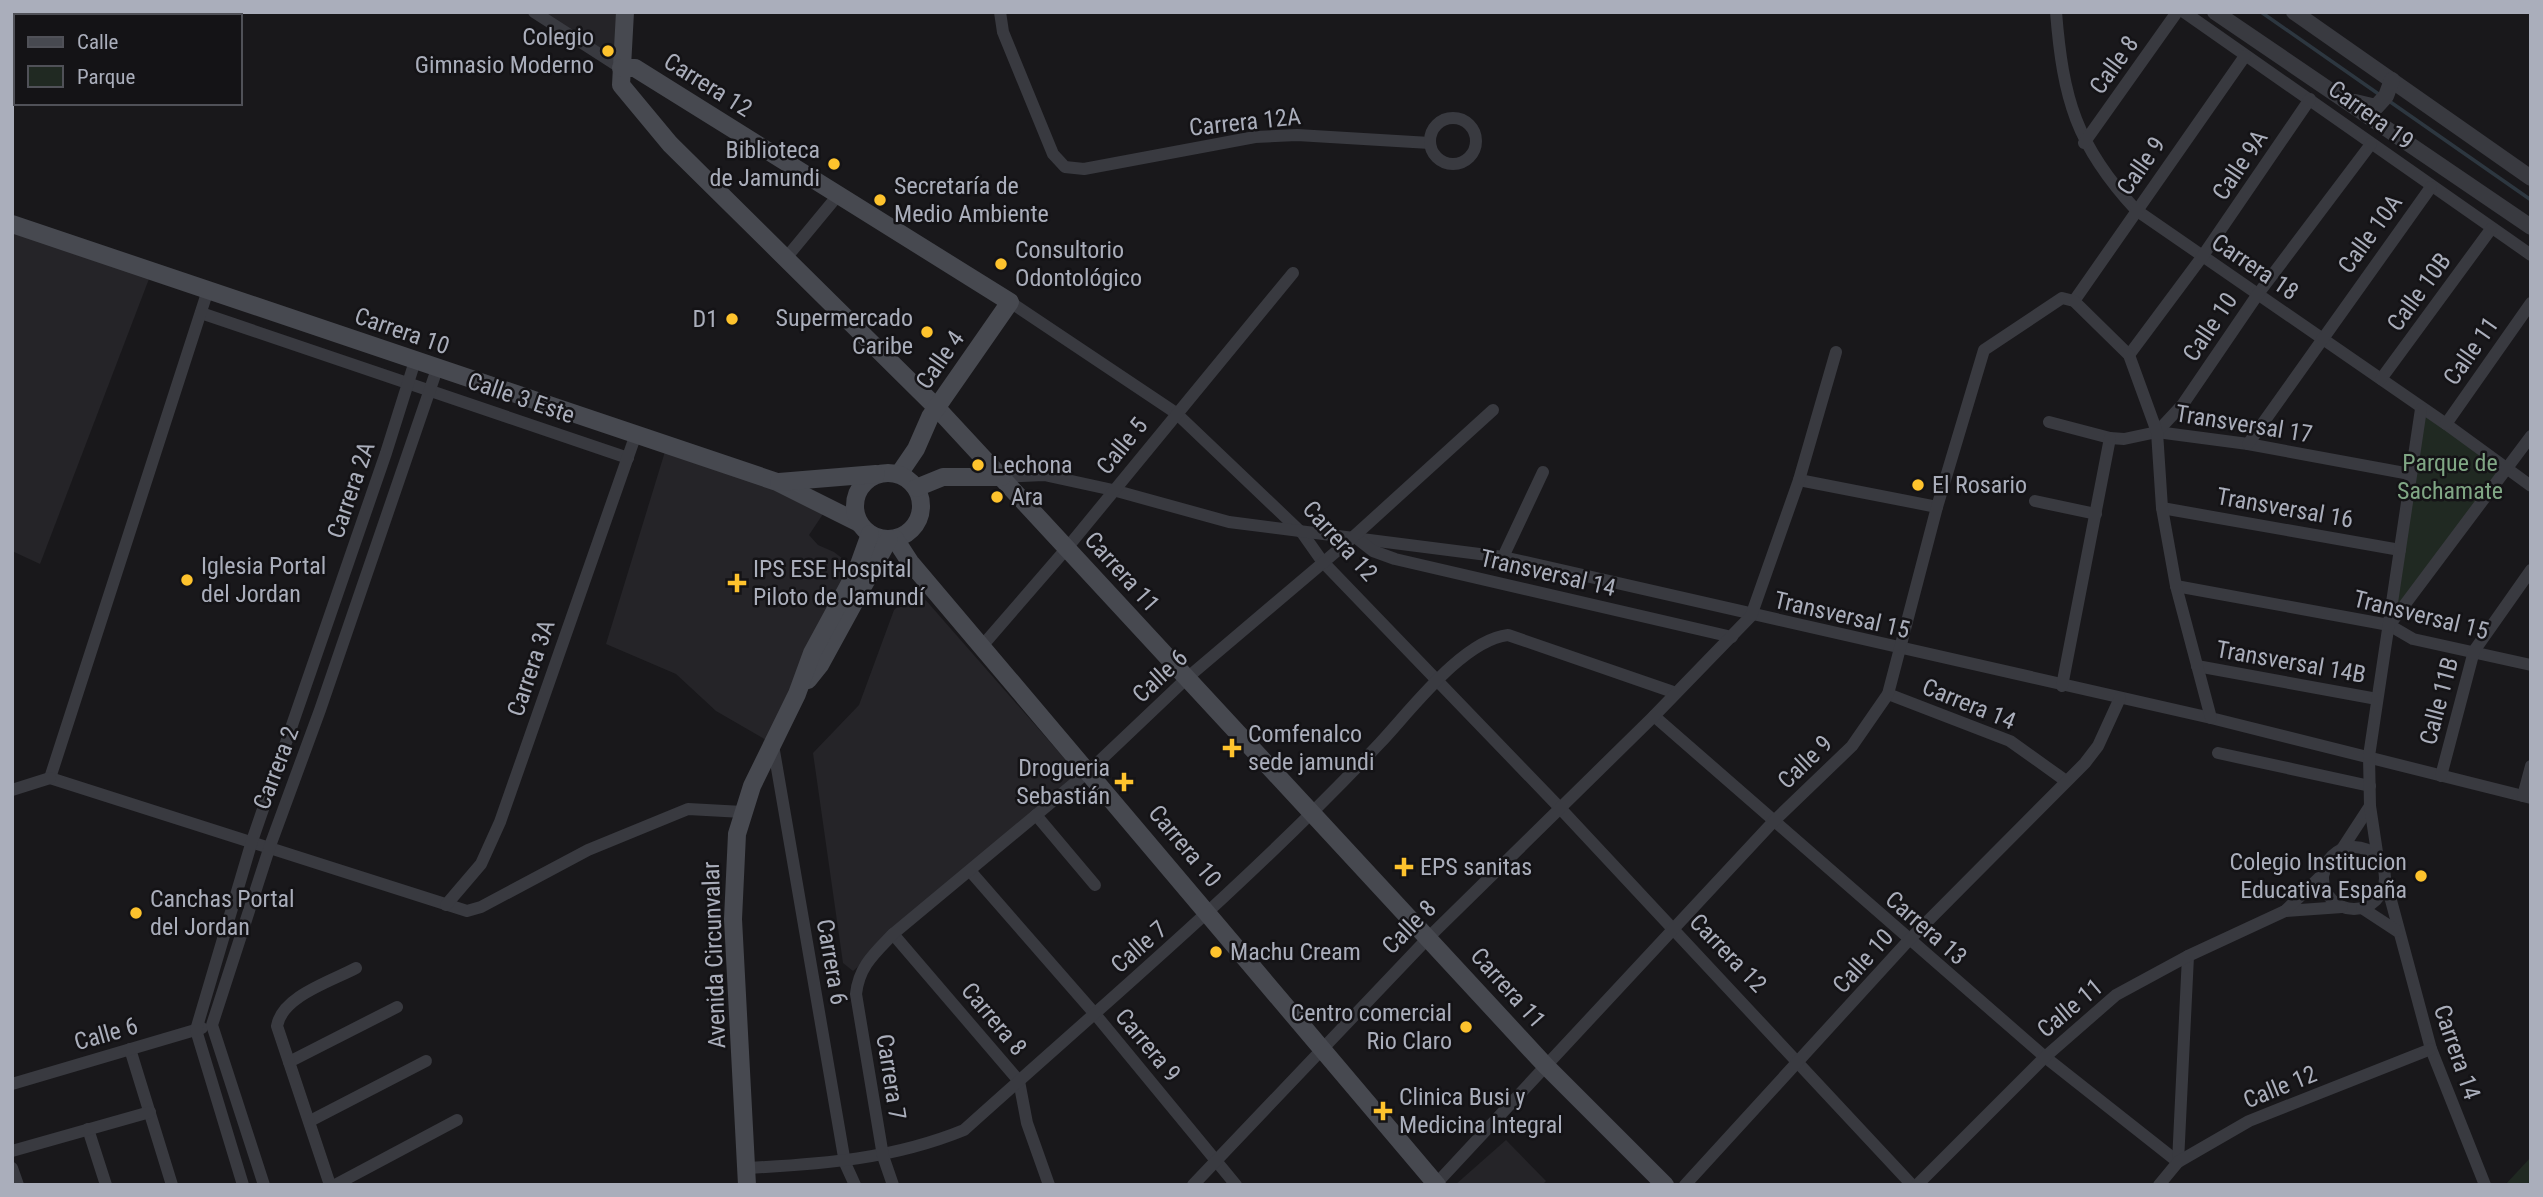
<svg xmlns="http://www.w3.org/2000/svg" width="2543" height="1197" viewBox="0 0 2543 1197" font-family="'Roboto Condensed',sans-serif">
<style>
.built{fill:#252428}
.green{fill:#202922}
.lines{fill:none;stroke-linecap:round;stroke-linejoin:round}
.stream{stroke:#2d3740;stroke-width:3.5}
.minor{stroke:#393a40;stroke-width:12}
.tertiary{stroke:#393a40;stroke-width:16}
.secondary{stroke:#474950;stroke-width:18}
.poi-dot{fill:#fec32d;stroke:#141316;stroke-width:2.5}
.labels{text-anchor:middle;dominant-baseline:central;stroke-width:5;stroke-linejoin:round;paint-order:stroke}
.poi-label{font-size:24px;fill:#aaaebb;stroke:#141316;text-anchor:start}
.street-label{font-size:24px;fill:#aaaebb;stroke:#141316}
.park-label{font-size:24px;fill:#80a785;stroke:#141316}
</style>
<rect width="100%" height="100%" fill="#19181b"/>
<g class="built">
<path d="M534,12H625L621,68Z"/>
<path d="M12,224L152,271L40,564L12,551Z"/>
<path d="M667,445L827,508L809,535L818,545L834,552L857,570L773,744L716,711L676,674L606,644Z"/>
<path d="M916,589L1079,775L853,971L843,963L813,753L859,705L894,610Z"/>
<path d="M1506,1140L1546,1181L1542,1185H1455Z"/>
</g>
<g class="green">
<path d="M2421,409L2506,470L2389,625Z"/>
<path d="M2531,1157V1185H2505Z"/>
</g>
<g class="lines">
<g class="stream">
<path d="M2261,12L2380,95"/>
<path d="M2389,101L2531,200"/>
</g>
<g class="minor">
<path d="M534,12L621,68"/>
<path d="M1000,12L1003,32L1053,154L1065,167L1084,169L1255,137L1297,135L1430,143"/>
<path d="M2056,12C2063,99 2076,145 2136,210L2446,424L2531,486"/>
<path d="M2184,12L2531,255"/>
<circle cx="1453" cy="141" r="23"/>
<path d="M2084,143L2177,12"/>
<path d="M786,258L839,194"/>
<path d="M2074,301L2245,56"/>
<path d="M1010,302L1176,413L1303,534L1322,561L1559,807L1912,1185"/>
<path d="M201,313L628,458"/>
<path d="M2129,355L2202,257L2310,99"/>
<path d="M2381,379L2491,229"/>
<path d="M2049,422L2110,438L2124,439L2157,432L2248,444L2410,474"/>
<path d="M2446,424L2531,303"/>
<path d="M2157,432L2183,404L2258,294L2371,144"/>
<path d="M2248,444L2431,187"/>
<path d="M1002,477L1044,475L1113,490L1229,522L1503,557L2211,718L2531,798"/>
<path d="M1799,480L1937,507"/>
<path d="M2035,501L2096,514"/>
<path d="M2162,508L2400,550"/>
<path d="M1359,540L1373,551L1395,559L1732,637"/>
<path d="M1503,557L1543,472"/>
<path d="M2176,586L2389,625L2413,639L2531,665"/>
<path d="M2391,623L2531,436"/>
<path d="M983,645L1067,548L1293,273"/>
<path d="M2197,666L2377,699"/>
<path d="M2062,686L2110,438"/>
<path d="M1888,694L2010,741L2066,781"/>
<path d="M1654,716L2045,1057L2178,1162"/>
<path d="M773,745L845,1163L855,1185"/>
<path d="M2218,753L2370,786"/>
<path d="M2441,776L2474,651L2531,570"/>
<path d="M50,778L467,911L481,907L588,850L688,809L743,812"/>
<path d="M50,778L208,290"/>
<path d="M12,790L50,778"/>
<path d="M2523,796L2531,766"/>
<path d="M1036,815L1095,885"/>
<circle cx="2354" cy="878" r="31"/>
<path d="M2342,849L2370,806"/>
<path d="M2378,859L2370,806L2369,756L2421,409"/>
<path d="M971,872L1095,1014L1236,1185"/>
<path d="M2385,878L2431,1049L2485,1185"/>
<path d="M446,905L481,864L500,822L636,434"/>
<path d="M2362,908L2397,931"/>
<path d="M2285,911L2342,907"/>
<path d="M893,934L1019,1081L1027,1123L1049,1185"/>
<path d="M130,1049L172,1185"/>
<path d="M289,1062L397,1007"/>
<path d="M12,1084L202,1028"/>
<path d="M310,1121L426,1061"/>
<path d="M88,1129L106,1185"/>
<path d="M12,1151L150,1112"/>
<path d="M2178,1162L2188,956"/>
<path d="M12,1168L18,1185"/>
<path d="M748,1168C823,1164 893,1159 964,1130C1105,1003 1250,881 1380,743C1411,710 1463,640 1508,635L1676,693"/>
<path d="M243,1185L196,1030L252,841L386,453L415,361"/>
<path d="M264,1185L212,1025L270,846L320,710L437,369"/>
<path d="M330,1185L277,1026C282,996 332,981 356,968"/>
<path d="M335,1185L457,1120"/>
<path d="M893,1185L883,1156L856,994C859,966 875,953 893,934L1089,771L1187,678L1351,539L1493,410"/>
<path d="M1193,1185L1429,937L1654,716L1751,616L1799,480L1836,352"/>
<path d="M1435,1185L1773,822L1852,746L1888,694L1937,507L1984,350L2062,298L2074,301L2129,355L2157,432L2162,508L2176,586L2211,718"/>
<path d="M1685,1185L1908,941L2085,763L2098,746L2120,698"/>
<path d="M1917,1185L2045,1057L2116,995L2188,956L2285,911L2324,873"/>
<path d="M2159,1185L2178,1162L2249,1121L2431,1049"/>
</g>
<g class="tertiary">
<path d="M2215,12L2531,227"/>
<path d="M2294,12L2531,178"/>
<path d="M2355,102L2376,107L2386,96L2392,80"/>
</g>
<g class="secondary">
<path d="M625,12L621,85L670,144L936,407L1546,1066L1665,1185"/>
<path d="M621,68H635L1010,302L930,417L916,449L899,474"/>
<path d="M12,224L777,482L859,523"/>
<circle cx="888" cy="506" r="33"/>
<path d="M779,482L876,474"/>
<path d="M916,488L943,477H1002"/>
<path d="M895,539L910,562L1437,1185"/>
<path d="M808,680L820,665L889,539"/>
<path d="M747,1185L733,919L737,834L752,786L797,694L812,653L857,570L870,534"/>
</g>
</g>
<g class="poi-dot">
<circle cx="608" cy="51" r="7"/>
<circle cx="834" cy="164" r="7"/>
<circle cx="880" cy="200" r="7"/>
<circle cx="1001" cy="264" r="7"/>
<circle cx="732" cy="319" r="7"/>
<circle cx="927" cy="332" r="7"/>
<circle cx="978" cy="465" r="7"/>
<circle cx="1918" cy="485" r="7"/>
<circle cx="997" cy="497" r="7"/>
<circle cx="187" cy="580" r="7"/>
<path d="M733.5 572.5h7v7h7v7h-7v7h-7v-7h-7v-7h7z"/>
<path d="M1228.5 737.5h7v7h7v7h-7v7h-7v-7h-7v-7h7z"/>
<path d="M1120.5 771.5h7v7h7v7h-7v7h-7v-7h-7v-7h7z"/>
<path d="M1400.5 856.5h7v7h7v7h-7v7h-7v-7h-7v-7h7z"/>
<circle cx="2421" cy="876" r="7"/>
<circle cx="136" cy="913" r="7"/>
<circle cx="1216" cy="952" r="7"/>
<circle cx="1466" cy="1027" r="7"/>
<path d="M1379.5 1100.5h7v7h7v7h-7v7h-7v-7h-7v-7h7z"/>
</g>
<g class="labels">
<g class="poi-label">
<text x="594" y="37" text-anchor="end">Colegio<tspan x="594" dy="28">Gimnasio Moderno</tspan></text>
<text x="820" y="150" text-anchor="end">Biblioteca<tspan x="820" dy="28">de Jamundi</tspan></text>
<text x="894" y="186">Secretaría de<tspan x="894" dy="28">Medio Ambiente</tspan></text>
<text x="1015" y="250">Consultorio<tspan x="1015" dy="28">Odontológico</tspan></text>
<text x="913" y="318" text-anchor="end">Supermercado<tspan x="913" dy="28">Caribe</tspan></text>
<text x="718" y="319" text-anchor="end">D1</text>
<text x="992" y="465">Lechona</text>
<text x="1932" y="485">El Rosario</text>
<text x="1011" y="497">Ara</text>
<text x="201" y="566">Iglesia Portal<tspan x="201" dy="28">del Jordan</tspan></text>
<text x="753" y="569">IPS ESE Hospital<tspan x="753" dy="28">Piloto de Jamundí</tspan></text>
<text x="1248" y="734">Comfenalco<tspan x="1248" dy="28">sede jamundi</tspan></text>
<text x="1110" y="768" text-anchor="end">Drogueria<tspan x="1110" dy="28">Sebastián</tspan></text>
<text x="2407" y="862" text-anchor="end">Colegio Institucion<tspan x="2407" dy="28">Educativa España</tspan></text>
<text x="1420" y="867">EPS sanitas</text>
<text x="150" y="899">Canchas Portal<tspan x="150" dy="28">del Jordan</tspan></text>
<text x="1230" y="952">Machu Cream</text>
<text x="1452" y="1013" text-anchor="end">Centro comercial<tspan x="1452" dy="28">Rio Claro</tspan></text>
<text x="1399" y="1097">Clinica Busi y<tspan x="1399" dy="28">Medicina Integral</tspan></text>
</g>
<g class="street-label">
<text transform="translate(2114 65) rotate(-54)">Calle 8</text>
<text transform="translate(708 85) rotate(32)">Carrera 12</text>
<text transform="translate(2371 115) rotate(36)">Carrera 19</text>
<text transform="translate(1245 122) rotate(-6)">Carrera 12A</text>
<text transform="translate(2240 165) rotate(-56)">Calle 9A</text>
<text transform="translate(2141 166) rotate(-55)">Calle 9</text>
<text transform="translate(2370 234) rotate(-54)">Calle 10A</text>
<text transform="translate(2255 267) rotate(34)">Carrera 18</text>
<text transform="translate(2419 292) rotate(-54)">Calle 10B</text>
<text transform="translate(2210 327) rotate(-56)">Calle 10</text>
<text transform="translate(402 331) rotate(19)">Carrera 10</text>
<text transform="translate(2471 351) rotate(-55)">Calle 11</text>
<text transform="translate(940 360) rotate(-55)">Calle 4</text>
<text transform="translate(521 398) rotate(19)">Calle 3 Este</text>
<text transform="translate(2244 424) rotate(9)">Transversal 17</text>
<text transform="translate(1122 446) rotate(-51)">Calle 5</text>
<text transform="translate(351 490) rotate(-71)">Carrera 2A</text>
<text transform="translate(2285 508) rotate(10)">Transversal 16</text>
<text transform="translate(1340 541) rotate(48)">Carrera 12</text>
<text transform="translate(1122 572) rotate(48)">Carrera 11</text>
<text transform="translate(1548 573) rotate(13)">Transversal 14</text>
<text transform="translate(1842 615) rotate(13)">Transversal 15</text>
<text transform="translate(2421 615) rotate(14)">Transversal 15</text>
<text transform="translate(2291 662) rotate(10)">Transversal 14B</text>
<text transform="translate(531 668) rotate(-71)">Carrera 3A</text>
<text transform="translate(1160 676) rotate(-43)">Calle 6</text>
<text transform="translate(2439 701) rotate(-75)">Calle 11B</text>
<text transform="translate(1969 704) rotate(22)">Carrera 14</text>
<text transform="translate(1805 762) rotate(-44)">Calle 9</text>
<text transform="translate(276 768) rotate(-69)">Carrera 2</text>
<text transform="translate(1185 846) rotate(50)">Carrera 10</text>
<text transform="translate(1409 927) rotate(-45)">Calle 8</text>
<text transform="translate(1926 928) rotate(41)">Carrera 13</text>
<text transform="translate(1139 947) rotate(-41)">Calle 7</text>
<text transform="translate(1728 953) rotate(46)">Carrera 12</text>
<text transform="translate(714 955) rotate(-92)">Avenida Circunvalar</text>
<text transform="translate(1863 961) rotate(-48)">Calle 10</text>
<text transform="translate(832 962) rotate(80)">Carrera 6</text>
<text transform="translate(1508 988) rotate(48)">Carrera 11</text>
<text transform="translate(2070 1008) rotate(-40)">Calle 11</text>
<text transform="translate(994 1019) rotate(50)">Carrera 8</text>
<text transform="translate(106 1034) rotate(-16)">Calle 6</text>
<text transform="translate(1148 1045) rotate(50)">Carrera 9</text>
<text transform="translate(2457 1052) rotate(71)">Carrera 14</text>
<text transform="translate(891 1077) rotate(81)">Carrera 7</text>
<text transform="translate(2280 1087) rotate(-22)">Calle 12</text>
</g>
<g class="park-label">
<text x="2450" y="463">Parque de<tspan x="2450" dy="28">Sachamate</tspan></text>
</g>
</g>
<rect width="2543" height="1197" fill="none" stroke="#aaaebb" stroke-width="28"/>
<rect x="14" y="14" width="228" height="91" fill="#141316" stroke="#505158" stroke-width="2"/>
<rect x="28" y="37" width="35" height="10" fill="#474950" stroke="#505158" stroke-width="2"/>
<text x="77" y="49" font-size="21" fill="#aaaebb">Calle</text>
<rect x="28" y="66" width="35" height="21" fill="#202922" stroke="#505158" stroke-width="2"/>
<text x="77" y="84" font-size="21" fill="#aaaebb">Parque</text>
</svg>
